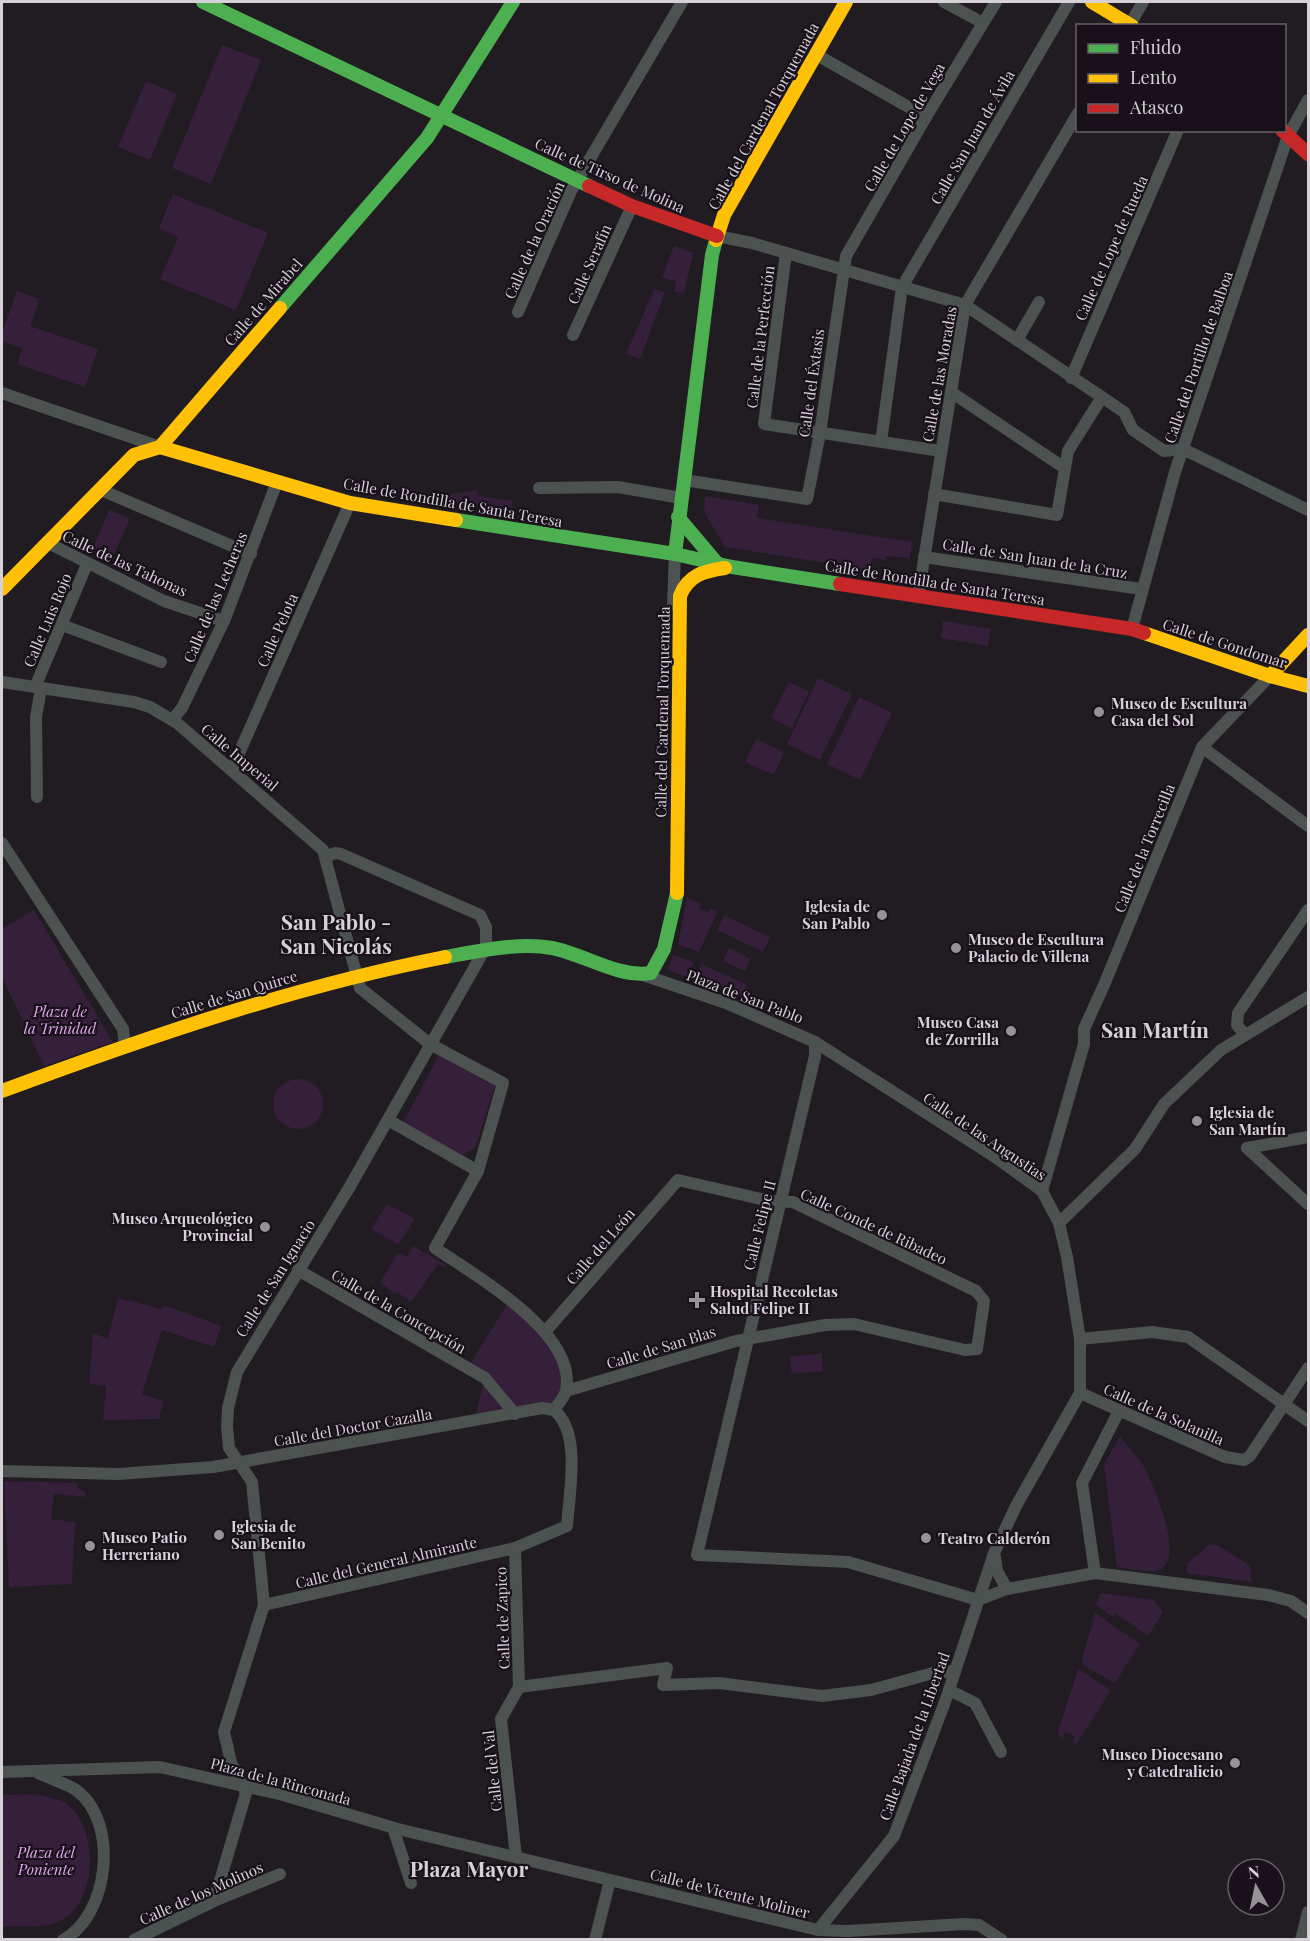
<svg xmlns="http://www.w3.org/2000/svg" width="1310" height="1941" viewBox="0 0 1310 1941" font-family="'Playfair Display',serif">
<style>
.green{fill:#351f3a}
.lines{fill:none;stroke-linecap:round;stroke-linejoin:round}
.street{stroke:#4b5250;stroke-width:12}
.fast{stroke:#4caf50;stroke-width:14}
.slow{stroke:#ffc107;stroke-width:14}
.jam{stroke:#c62828;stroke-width:14}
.poi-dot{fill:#979198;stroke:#19111a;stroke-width:2}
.labels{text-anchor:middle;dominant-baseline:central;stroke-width:4.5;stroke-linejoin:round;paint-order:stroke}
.street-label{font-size:15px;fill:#d6d0d7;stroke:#19111a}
.poi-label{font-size:15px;font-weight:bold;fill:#d6d0d7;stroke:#19111a;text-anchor:start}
.park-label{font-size:15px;font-style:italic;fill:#e3a6f1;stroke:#19111a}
.district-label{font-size:21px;font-weight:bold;fill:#d6d0d7;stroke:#19111a}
</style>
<rect width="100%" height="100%" fill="#211c22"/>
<g class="green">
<path d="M222,45L261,60L211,184L172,168Z"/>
<path d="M146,81L177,94L150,160L118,147Z"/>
<path d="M173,194L268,233L236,310L160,279L178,237L159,228Z"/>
<path d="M674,246L693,253L684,293L674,292L676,281L662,278Z"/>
<path d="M654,289L665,292L640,359L626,354Z"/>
<path d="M17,291L40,299L30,326L98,349L85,387L17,364L22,348L2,341V333Z"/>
<path d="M477,490L478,496L513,501L511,511L432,497Z"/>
<path d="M705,496L759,505L757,518L912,542L910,558L885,556V560L872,558L870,570L725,547L704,512Z"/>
<path d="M109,510L130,519L113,556L93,548Z"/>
<path d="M943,621L991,629L988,646L941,638Z"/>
<path d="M818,678L852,694L820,760L787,744Z"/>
<path d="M789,682L809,692L792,728L771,718Z"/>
<path d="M859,697L892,713L860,780L827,764Z"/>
<path d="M756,739L784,752L774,775L745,762Z"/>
<path d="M687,897L701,904L699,908L708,912L710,908L717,912L699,952L678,944Z"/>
<path d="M34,910L113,1042L44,1066L2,977V929Z"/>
<path d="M724,915L770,937L763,952L717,930Z"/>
<path d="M729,948L751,959L745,971L723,961Z"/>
<path d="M673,955L694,962L687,977L668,970Z"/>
<path d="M702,964L747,985L742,995L694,979Z"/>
<path d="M439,1055L495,1086L475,1148L462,1155L403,1123Z"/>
<circle cx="298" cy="1104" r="25"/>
<path d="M387,1204L415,1219L398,1244L371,1229Z"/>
<path d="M413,1246L447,1266L445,1268L438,1264L411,1302L397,1292L395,1294L380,1282L398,1253L407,1257Z"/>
<path d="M118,1298L162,1309L164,1305L221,1326L214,1347L162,1330L142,1394L163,1401L159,1419L103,1420L106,1386L89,1384L93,1333L108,1339Z"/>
<path d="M508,1303C531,1320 558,1344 563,1374C564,1383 559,1394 557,1402L475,1417L486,1374L470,1364Z"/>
<path d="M822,1353L823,1371L792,1374L789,1357Z"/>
<path d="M1120,1437C1129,1448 1139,1458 1146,1470C1154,1488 1186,1559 1159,1570C1148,1574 1129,1568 1117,1567L1104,1464Z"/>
<path d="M4,1481L78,1483L77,1488L85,1492V1497L54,1494L51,1519L75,1522L72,1584L9,1587Z"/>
<path d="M1210,1544L1217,1545L1249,1565L1252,1582L1187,1573V1564Z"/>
<path d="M1100,1593L1154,1600L1163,1612L1148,1636L1115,1613L1113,1617L1096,1605Z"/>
<path d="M1095,1613L1140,1644L1115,1683L1083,1665L1082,1660Z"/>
<path d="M1078,1669L1111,1690L1076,1745L1072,1742L1075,1736L1065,1732L1062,1740L1058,1732Z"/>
<path d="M35,1794C44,1797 59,1798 66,1803C101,1830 99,1911 52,1924C37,1928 17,1926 2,1927V1795Z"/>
</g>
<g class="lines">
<g class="street">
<path d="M944,2L983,23"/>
<path d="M1129,26L1143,2"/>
<path d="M817,55L926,117"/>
<path d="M717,236L752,243L965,305L1124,412L1133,430L1164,451L1183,449L1308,510"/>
<path d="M786,253L764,424L941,451"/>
<path d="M518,312L571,191L682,2"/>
<path d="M573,335L632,206"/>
<path d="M1017,340L1039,302"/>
<path d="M1071,378L1178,130"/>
<path d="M951,392L1063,467"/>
<path d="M2,393L160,447"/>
<path d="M881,442L902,287L1069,2"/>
<path d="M684,480L807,499L820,433L846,256L926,117L996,2"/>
<path d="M539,488L618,487L681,498"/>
<path d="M101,490L251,554"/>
<path d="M934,494L1057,515L1068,451L1102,397"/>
<path d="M48,543L164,601L224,621"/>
<path d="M924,557L1141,589"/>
<path d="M918,597L965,305L1078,113"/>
<path d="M673,605L675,554"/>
<path d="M62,625L161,662"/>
<path d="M1132,629L1175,472L1288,136L1308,100"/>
<path d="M2,682L134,702L150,707L177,723L323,850L360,988L430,1044L503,1083L478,1171L435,1248C474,1275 578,1333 566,1390C565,1397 558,1404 554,1410"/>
<path d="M38,689V680L87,564"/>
<path d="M172,720L182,708L224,621L277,482"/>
<path d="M1202,747L1308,826"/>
<path d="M232,769L350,503"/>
<path d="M37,797L36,717L41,689"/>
<path d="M2,843L123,1029L125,1045"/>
<path d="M643,975L726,1003L815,1042L995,1157L1042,1191L1059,1223L1067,1257L1080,1339V1393L1016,1506L994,1553L945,1702L894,1836L818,1930"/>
<path d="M1245,1035L1237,1025L1238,1013L1308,910"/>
<path d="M815,1042V1056L697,1555L848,1562L978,1600"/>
<path d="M388,1120L478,1171"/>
<path d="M1247,1148L1308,1204"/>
<path d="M1247,1148L1308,1137"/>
<path d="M1042,1191L1084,1044V1029L1104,985L1202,747L1270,676"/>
<path d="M1059,1223L1135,1149L1164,1104L1221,1050L1308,997"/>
<path d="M298,1270L485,1378L515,1414"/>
<path d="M545,1332L678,1180L770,1201L793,1202L976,1291L984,1301L977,1349L965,1350L854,1324L825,1325L736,1341L566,1391"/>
<path d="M1080,1339L1152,1332L1188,1337L1308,1421"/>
<path d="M1080,1393L1225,1457L1244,1460L1250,1456L1308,1368"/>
<path d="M2,1471L118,1474L213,1467L542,1408L554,1410"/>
<path d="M515,1548L519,1687"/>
<path d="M995,1557L997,1571L1007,1589"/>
<path d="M1095,1573L1082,1483L1119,1411"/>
<path d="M978,1600L1007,1589L1095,1573L1268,1595L1291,1601L1308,1613"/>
<path d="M264,1605L515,1548L567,1526C569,1493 582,1433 554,1410"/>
<path d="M519,1687L667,1668L663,1685L719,1683L822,1696L871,1690L933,1673L954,1671"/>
<path d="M949,1690L975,1703L1001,1752"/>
<path d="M2,1772L160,1767L283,1795L398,1829L818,1930L848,1931L964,1924L979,1925L1002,1940"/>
<path d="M38,1773C50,1779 66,1783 76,1790C120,1822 109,1916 63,1940"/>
<path d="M393,1828L411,1883"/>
<path d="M516,1857L501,1719L519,1687"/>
<path d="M214,1901L246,1793L231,1762L224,1732L264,1605L252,1482L229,1448L227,1427L228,1408L237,1372L349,1188L486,947V927L480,915L341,854L335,853L326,857"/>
<path d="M134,1940L214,1901L280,1874"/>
<path d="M595,1940L610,1880"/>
<path d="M1301,1940L1308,1912"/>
</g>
<g class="fast">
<path d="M203,2L589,186"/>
<path d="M280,308L427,138L513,2"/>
<path d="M678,517L716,562"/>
<path d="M456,520L675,554L732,567L840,584"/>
<path d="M675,554L712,255L716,240"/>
<path d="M445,957C479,951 518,942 552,948C584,954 617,978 651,973L664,949L677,893"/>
</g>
<g class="slow">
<path d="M1092,2L1132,26"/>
<path d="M716,240L724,215L846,2"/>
<path d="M160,447L350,503L456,520"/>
<path d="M2,589L134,455L160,447L280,308"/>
<path d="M1144,633L1270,676L1308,686"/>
<path d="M1270,676L1308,635"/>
<path d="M677,893L680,596C688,575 704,571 725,568"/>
<path d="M2,1091C147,1037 293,987 445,957"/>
</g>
<g class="jam">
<path d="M1282,130L1308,154"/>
<path d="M589,186L632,206L717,236"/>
<path d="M840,584L1132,629L1144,633"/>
</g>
</g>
<g class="poi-dot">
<circle cx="1099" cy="712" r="6"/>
<circle cx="882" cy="915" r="6"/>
<circle cx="956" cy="948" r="6"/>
<circle cx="1011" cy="1031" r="6"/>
<circle cx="1197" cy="1121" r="6"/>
<circle cx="265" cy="1227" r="6"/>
<path d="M694 1291h6v6h6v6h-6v6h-6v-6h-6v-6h6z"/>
<circle cx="219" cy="1535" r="6"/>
<circle cx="926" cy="1538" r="6"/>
<circle cx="90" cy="1546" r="6"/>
<circle cx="1235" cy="1763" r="6"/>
</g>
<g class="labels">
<g class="street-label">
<text transform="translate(763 116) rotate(-61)">Calle del Cardenal Torquemada</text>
<text transform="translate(904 127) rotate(-60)">Calle de Lope de Vega</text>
<text transform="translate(972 137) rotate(-60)">Calle San Juan de Ávila</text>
<text transform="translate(610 175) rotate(24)">Calle de Tirso de Molina</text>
<text transform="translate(534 240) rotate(-66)">Calle de la Oración</text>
<text transform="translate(1111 248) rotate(-66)">Calle de Lope de Rueda</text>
<text transform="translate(589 264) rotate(-66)">Calle Serafín</text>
<text transform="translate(263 302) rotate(-49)">Calle de Mirabel</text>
<text transform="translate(760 337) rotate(-83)">Calle de la Perfección</text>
<text transform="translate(1198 357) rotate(-71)">Calle del Portillo de Balboa</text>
<text transform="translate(939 374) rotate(-80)">Calle de las Moradas</text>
<text transform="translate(811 383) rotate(-82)">Calle del Éxtasis</text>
<text transform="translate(453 502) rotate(10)">Calle de Rondilla de Santa Teresa</text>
<text transform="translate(1035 558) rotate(9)">Calle de San Juan de la Cruz</text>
<text transform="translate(125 563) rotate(25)">Calle de las Tahonas</text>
<text transform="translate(935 582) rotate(9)">Calle de Rondilla de Santa Teresa</text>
<text transform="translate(215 597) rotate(-67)">Calle de las Lecheras</text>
<text transform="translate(47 620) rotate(-67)">Calle Luis Rojo</text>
<text transform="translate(277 630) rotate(-66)">Calle Pelota</text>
<text transform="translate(1225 643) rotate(18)">Calle de Gondomar</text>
<text transform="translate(662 712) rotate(-89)">Calle del Cardenal Torquemada</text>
<text transform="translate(240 757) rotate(40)">Calle Imperial</text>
<text transform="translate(1144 848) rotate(-68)">Calle de la Torrecilla</text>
<text transform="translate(234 994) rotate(-17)">Calle de San Quirce</text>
<text transform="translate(745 996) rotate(21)">Plaza de San Pablo</text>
<text transform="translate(985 1136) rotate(34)">Calle de las Angustias</text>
<text transform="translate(759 1225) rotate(-76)">Calle Felipe II</text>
<text transform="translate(874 1226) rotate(25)">Calle Conde de Ribadeo</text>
<text transform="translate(600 1246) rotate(-49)">Calle del León</text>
<text transform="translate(275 1278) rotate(-58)">Calle de San Ignacio</text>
<text transform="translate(399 1311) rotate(30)">Calle de la Concepción</text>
<text transform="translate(661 1347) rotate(-17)">Calle de San Blas</text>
<text transform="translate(1164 1414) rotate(24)">Calle de la Solanilla</text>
<text transform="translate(353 1427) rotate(-10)">Calle del Doctor Cazalla</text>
<text transform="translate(386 1562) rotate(-13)">Calle del General Almirante</text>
<text transform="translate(502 1618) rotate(-92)">Calle de Zapico</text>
<text transform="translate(914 1736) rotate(-70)">Calle Bajada de la Libertad</text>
<text transform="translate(492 1771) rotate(-96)">Calle del Val</text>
<text transform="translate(281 1781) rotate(15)">Plaza de la Rinconada</text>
<text transform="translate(201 1893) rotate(-24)">Calle de los Molinos</text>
<text transform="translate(730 1893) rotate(14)">Calle de Vicente Moliner</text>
</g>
<g class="poi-label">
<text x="1111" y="703">Museo de Escultura<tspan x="1111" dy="17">Casa del Sol</tspan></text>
<text x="870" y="906" text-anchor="end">Iglesia de<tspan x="870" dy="17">San Pablo</tspan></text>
<text x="968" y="939">Museo de Escultura<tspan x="968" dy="17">Palacio de Villena</tspan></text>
<text x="999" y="1022" text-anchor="end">Museo Casa<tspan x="999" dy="17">de Zorrilla</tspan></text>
<text x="1209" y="1112">Iglesia de<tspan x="1209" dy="17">San Martín</tspan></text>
<text x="253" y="1218" text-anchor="end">Museo Arqueológico<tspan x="253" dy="17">Provincial</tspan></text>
<text x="710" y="1291">Hospital Recoletas<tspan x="710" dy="17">Salud Felipe II</tspan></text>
<text x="231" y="1526">Iglesia de<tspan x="231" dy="17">San Benito</tspan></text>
<text x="102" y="1537">Museo Patio<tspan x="102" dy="17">Herreriano</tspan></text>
<text x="938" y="1538">Teatro Calderón</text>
<text x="1223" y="1754" text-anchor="end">Museo Diocesano<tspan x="1223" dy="17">y Catedralicio</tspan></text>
</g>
<g class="park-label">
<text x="60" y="1011">Plaza de<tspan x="60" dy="17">la Trinidad</tspan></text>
<text x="46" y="1852">Plaza del<tspan x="46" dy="17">Poniente</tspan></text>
</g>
<g class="district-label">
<text x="336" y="921">San Pablo -<tspan x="336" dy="24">San Nicolás</tspan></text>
<text x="1155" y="1029">San Martín</text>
<text x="469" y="1868">Plaza Mayor</text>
</g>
</g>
<rect width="1310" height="1941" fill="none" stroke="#d6d0d7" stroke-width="6"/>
<rect x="1076" y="24" width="210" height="108" fill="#19111a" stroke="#655d66" stroke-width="1.5"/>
<rect x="1088" y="44" width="30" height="9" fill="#4caf50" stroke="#655d66" stroke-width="1.5"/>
<text x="1130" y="54" font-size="18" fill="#d6d0d7">Fluido</text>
<rect x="1088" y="74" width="30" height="9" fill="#ffc107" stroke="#655d66" stroke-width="1.5"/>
<text x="1130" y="84" font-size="18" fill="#d6d0d7">Lento</text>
<rect x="1088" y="104" width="30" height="9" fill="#c62828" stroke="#655d66" stroke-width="1.5"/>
<text x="1130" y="114" font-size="18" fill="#d6d0d7">Atasco</text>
<g transform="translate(1256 1887) rotate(351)"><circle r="28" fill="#19111a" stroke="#655d66" stroke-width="1.5"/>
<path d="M0-4.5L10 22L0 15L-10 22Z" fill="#979198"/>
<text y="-9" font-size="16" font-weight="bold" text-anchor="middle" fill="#d6d0d7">N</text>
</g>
</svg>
